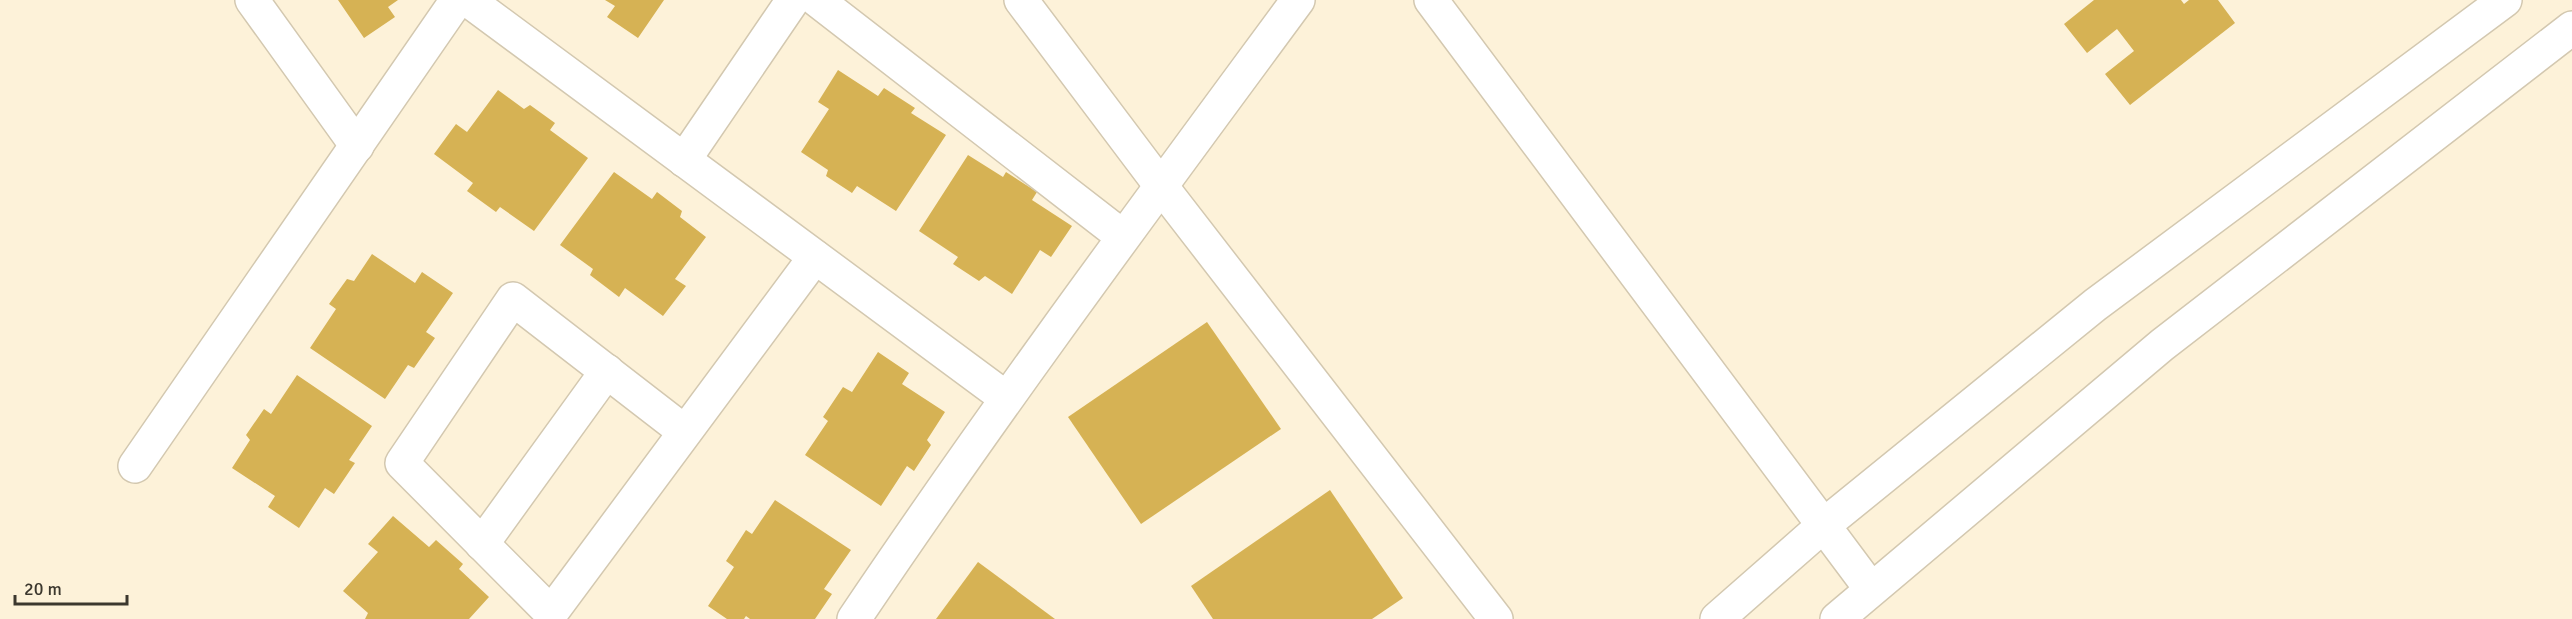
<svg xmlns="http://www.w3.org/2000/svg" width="2572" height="619" viewBox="0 0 2572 619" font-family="Signika,sans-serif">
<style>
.building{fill:#d6b254}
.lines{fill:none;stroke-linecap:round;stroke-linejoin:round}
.minor-casing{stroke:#d3c8b0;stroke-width:36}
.minor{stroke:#fff;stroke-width:33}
</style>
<rect width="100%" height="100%" fill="#fdf2d9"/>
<g class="building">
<path d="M338,0H398L388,7L395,17L364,38Z"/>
<path d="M605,0H664L638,38L607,17L615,6Z"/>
<path d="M2094,0H2181L2184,4L2189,0H2218L2235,23L2130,105L2105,74L2134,51L2117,29L2087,53L2064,24Z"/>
<path d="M838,70L878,96L884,88L915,108L911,113L946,135L896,211L857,186L852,193L826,176L828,170L801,152L829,109L818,102Z"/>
<path d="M498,90L524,109L530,105L555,123L550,130L588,158L534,231L500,207L496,212L467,191L473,183L434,154L456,124L467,132Z"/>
<path d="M968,155L1003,177L1006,172L1037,192L1032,200L1072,226L1051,257L1040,250L1012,294L985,276L979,281L953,264L958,257L919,231Z"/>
<path d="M614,172L652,199L657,192L682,211L680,217L706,237L675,279L686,286L663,316L625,288L619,297L590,275L593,269L560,245Z"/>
<path d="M372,254L415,283L422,272L453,293L426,332L435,338L414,368L408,365L385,399L310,348L336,309L329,304L347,279L354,281Z"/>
<path d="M1207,322L1281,429L1141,524L1068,417Z"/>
<path d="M878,352L909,373L902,384L945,412L927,440L931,445L914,471L907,466L881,506L805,455L828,421L823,417L843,387L852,392Z"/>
<path d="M297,375L372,426L349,460L355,463L334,494L325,488L299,528L268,507L275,496L232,468L250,440L246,435L264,409L271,414Z"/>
<path d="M1330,490L1403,598L1372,619H1213L1191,586Z"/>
<path d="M775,500L851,550L824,589L832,594L815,619H750L746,616L744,619H727L708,606L734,567L726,561L746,530L752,534Z"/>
<path d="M393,516L429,547L436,540L463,564L459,569L489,597L469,619H365L368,613L343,591L378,552L368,544Z"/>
<path d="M978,562L1055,619H936Z"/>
</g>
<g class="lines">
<defs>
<g id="minor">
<path d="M252,0L357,146"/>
<path d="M468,0L1006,398"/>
<path d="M817,0L1122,236"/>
<path d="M1021,0L1161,186L1496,619"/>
<path d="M1431,0L1871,589"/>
<path d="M684,160L793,0"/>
<path d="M685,432L513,299L402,463L551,613L815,257"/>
<path d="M135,466L457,0"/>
<path d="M482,544L607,371"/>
<path d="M854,619C996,408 1147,205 1298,0"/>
<path d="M1717,619L1824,525L2095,305L2505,0"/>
<path d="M1837,619L2162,345L2572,28"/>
</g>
</defs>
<use href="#minor" class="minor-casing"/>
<use href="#minor" class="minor"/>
</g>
<path d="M15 595v9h112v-9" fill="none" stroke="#3c382e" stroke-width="3"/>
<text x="24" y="595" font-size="18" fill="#3c382e" stroke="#fdf2d9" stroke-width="4.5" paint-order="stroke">20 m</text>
</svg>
